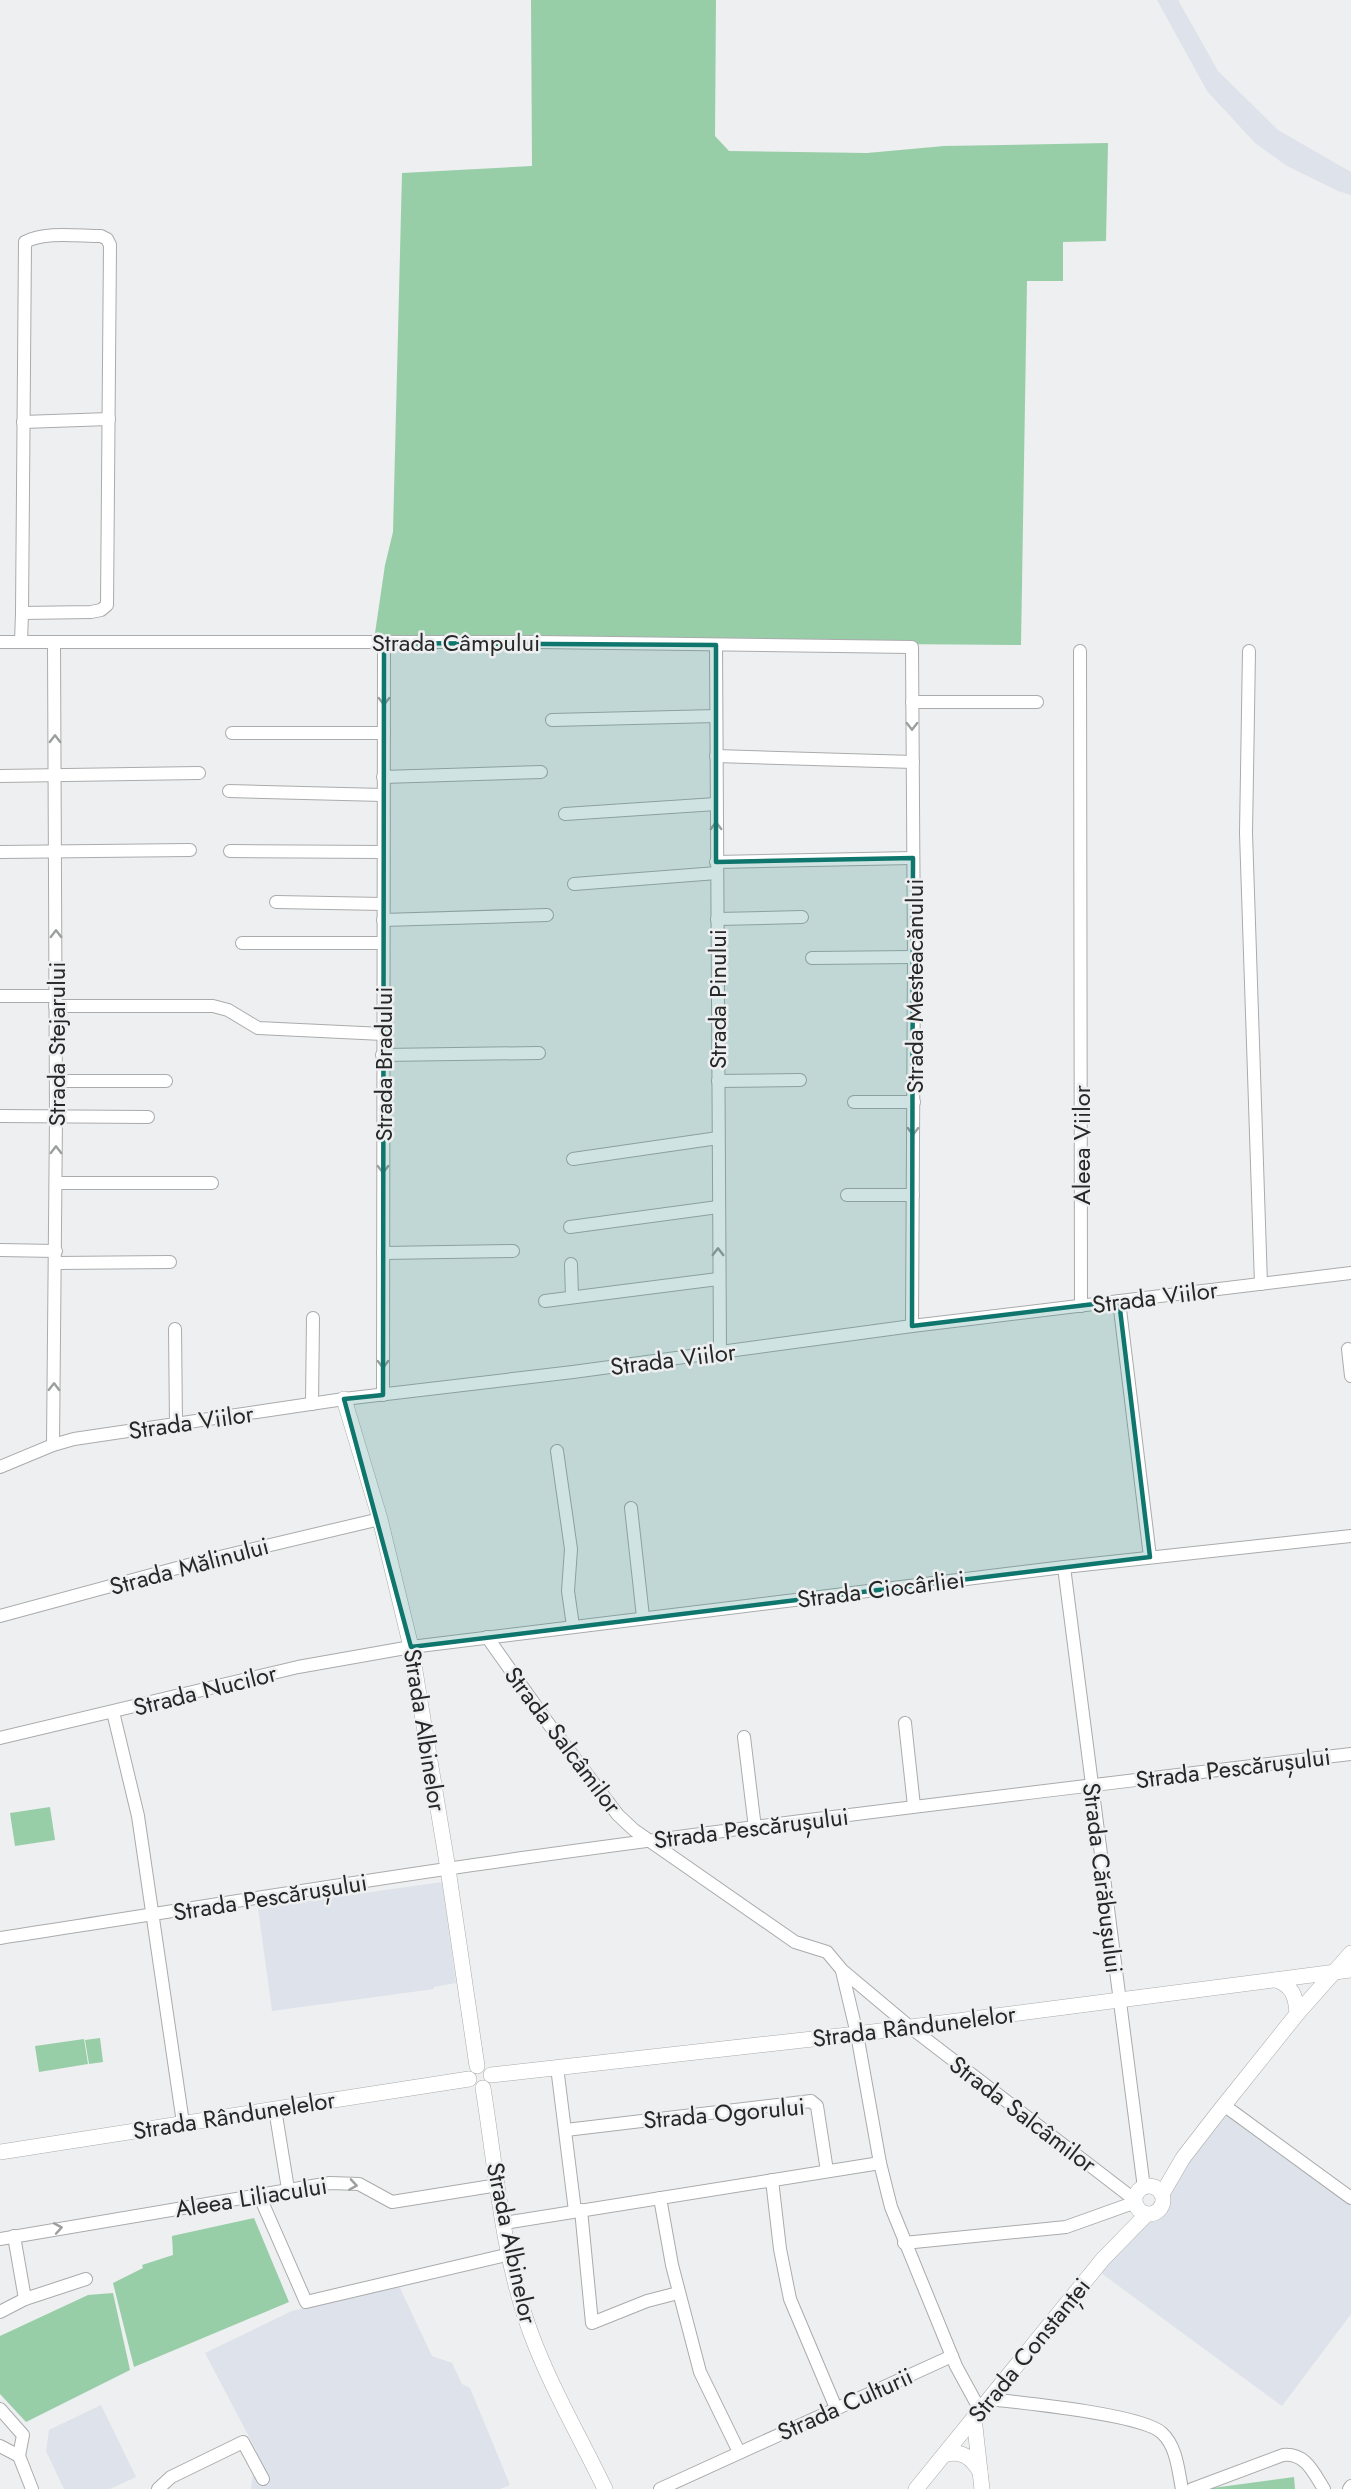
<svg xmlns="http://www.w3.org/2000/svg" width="1351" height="2489" viewBox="0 0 1351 2489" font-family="Jost,sans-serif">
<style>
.built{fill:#dee2ea}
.green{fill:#97cea8}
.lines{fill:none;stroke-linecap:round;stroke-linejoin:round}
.minor-casing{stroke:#aaabac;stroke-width:14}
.tertiary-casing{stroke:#aaabac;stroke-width:16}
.minor{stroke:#fff;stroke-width:12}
.tertiary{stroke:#fff;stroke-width:15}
.oneway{stroke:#9d9e9e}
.marked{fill:#0f766e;fill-opacity:0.2;stroke:#0f766e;stroke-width:4.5;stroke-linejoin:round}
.labels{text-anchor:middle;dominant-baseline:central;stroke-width:5;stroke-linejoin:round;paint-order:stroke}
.street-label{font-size:24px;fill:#262727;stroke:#eeeff0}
</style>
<rect width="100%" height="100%" fill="#eeeff0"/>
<g class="built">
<path d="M1157,0H1178L1218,71L1278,130L1351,172V195L1338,191L1287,166L1255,143L1207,91Z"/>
<path d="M442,1882L456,1983L434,1987V1989L272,2011L258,1908Z"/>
<path d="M1221,2111L1351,2206V2314L1282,2406L1101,2273Z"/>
<path d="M399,2286L432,2356L452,2363L462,2384L470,2388L510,2485L500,2489H251L256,2450L205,2353L292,2311Z"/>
<path d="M101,2405L136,2477L110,2489H64L46,2451L49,2430Z"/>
</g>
<g class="green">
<path d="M531,0H716L715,136L729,151L867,153L944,146L1108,143L1106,241L1063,242V281H1027L1021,645L374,640L385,565L393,532L402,173L532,166Z"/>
<path d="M50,1807L55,1840L15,1846L10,1813Z"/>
<path d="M100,2038L103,2062L89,2064L85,2040Z"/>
<path d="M84,2039L88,2064L39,2072L35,2046Z"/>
<path d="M254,2218L289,2302L134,2367L113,2283L143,2268L142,2265L173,2255L172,2236Z"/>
<path d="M113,2293L130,2370L26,2422L0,2394V2336L88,2295Z"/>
<path d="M1294,2477L1295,2489H1205Z"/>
</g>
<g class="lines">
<defs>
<g id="minor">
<path d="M23,422L109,419"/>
<path d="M0,642H537L912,647L914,957L912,1326"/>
<path d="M21,642L22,613L91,612L101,610L107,605L110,245L107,239L101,236C78,236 45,231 25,242L22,613"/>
<path d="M716,645L720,1352"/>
<path d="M1080,651L1081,1306"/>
<path d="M1249,651L1246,833L1261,1284"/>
<path d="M912,702H1037"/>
<path d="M552,720L716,716"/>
<path d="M232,733H384"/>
<path d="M716,756L913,762"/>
<path d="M0,776L199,773"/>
<path d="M383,777L541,772"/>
<path d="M229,791L383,795"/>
<path d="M565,814L716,804"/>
<path d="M230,851L383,852"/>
<path d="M0,852L190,850"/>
<path d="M716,862L913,858"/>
<path d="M574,884L717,873"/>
<path d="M276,902L383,904"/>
<path d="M717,919L802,917"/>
<path d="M383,920L547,915"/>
<path d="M242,943H383"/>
<path d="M812,958L914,957"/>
<path d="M0,996H55"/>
<path d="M55,1006H213L228,1010L258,1028L383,1034"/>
<path d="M382,1055L539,1053"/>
<path d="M56,1081H166"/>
<path d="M718,1081L800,1080"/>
<path d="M854,1102H914"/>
<path d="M0,1116L148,1117"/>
<path d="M573,1159L718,1138"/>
<path d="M56,1183H212"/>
<path d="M847,1195H913"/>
<path d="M570,1227L718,1207"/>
<path d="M0,1250L56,1251"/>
<path d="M383,1253L513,1251"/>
<path d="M56,1263L170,1262"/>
<path d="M571,1264L572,1297"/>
<path d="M545,1301L718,1279"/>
<path d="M1119,1301L1150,1557"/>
<path d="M175,1329L176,1424"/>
<path d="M1348,1349L1351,1376"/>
<path d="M383,1395L384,643"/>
<path d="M312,1404L313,1318"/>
<path d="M53,1445L56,1117L54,643"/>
<path d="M557,1451L571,1549L568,1591L573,1626"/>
<path d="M0,1467L53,1445L74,1439L344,1399L573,1372L912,1326L1351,1273"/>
<path d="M631,1508L643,1617"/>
<path d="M1064,1567L1144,2188"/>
<path d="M0,1616L203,1561L380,1519"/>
<path d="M487,1637L548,1723L618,1815L634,1830L795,1942L827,1952L842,1970L910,2027L1135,2200"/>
<path d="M113,1712L138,1816L183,2123"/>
<path d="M905,1723L914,1806"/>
<path d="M744,1737L755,1828"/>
<path d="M0,1738L298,1667L411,1647L1064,1567L1351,1536"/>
<path d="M0,1938C171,1912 343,1883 515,1859C793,1820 1072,1788 1351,1754"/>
<path d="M842,1971L857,2034L880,2163L891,2207L956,2366L980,2410"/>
<path d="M557,2067L575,2211"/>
<path d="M1225,2106L1351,2198"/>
<path d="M275,2109L288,2189"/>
<path d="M566,2130L811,2101L817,2106L827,2171"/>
<path d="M772,2180L780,2249L790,2299L836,2408"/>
<path d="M259,2195L306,2302L510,2254"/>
<path d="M660,2198L672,2265L700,2372L739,2452"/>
<path d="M581,2210L592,2323L647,2301L678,2293"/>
<path d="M504,2223L880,2163"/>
<path d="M14,2236L25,2299"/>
<path d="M0,2239L330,2183L359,2184L392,2202L498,2185"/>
<path d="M904,2243L1066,2227L1136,2202"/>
<path d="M0,2312L25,2299L86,2279"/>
<path d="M989,2399C1022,2403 1142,2414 1162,2433C1177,2447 1178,2470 1182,2489"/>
<path d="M0,2409L23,2435L19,2456"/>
<path d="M0,2446L19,2456L32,2489"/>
<path d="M158,2489L171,2477L243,2442L263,2479"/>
<path d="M660,2489L952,2356"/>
<path d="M1192,2489L1283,2455C1306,2453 1313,2472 1324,2489"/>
<path d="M1349,2489L1351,2486"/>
</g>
<g id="tertiary">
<path d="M344,1399L380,1519L411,1647L448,1869L477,2066"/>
<path d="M1276,1980C1293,1986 1296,1997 1297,2014"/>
<path d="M491,2075L857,2034L1351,1970"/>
<path d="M483,2088C496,2169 502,2254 530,2331C550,2386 580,2437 605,2489"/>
<path d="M0,2152L469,2079"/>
<circle cx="1149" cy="2200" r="14"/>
<path d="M1162,2194L1183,2158L1217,2114L1297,2014L1351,1953"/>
<path d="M974,2418L982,2489"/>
<path d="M944,2455C961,2449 972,2458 980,2472"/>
<path d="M916,2489L1103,2259L1147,2214"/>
</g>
</defs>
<use href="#minor" class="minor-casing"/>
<use href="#tertiary" class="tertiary-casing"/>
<use href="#minor" class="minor"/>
<use href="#tertiary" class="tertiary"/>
</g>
<defs><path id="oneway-chevron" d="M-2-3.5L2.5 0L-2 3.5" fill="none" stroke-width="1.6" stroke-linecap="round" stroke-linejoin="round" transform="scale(1.5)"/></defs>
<g class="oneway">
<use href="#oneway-chevron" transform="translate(384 701) rotate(90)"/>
<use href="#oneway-chevron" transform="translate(912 726) rotate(90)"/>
<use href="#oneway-chevron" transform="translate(55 739) rotate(-90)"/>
<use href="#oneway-chevron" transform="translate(716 826) rotate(-90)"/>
<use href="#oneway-chevron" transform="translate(56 934) rotate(-90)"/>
<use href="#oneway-chevron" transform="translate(913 1131) rotate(91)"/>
<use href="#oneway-chevron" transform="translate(56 1150) rotate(-90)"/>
<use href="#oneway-chevron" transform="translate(383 1169) rotate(90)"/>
<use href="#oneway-chevron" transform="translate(718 1252) rotate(-90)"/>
<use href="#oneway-chevron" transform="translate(383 1364) rotate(90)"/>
<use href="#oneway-chevron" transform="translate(54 1387) rotate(-89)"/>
<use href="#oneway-chevron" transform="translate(353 2185) rotate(9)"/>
<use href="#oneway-chevron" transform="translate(58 2228) rotate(-10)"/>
</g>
<path class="marked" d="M384,643L716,645V862L913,858L912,1326L1119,1301L1150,1557L411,1647L344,1399L383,1395Z"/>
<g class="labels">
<g class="street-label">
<text x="456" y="642">Strada Câmpului</text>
<text transform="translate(914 986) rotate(-90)">Strada Mesteacănului</text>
<text transform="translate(717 999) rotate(-90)">Strada Pinului</text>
<text transform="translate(56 1044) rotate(-90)">Strada Stejarului</text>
<text transform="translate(383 1064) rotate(-90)">Strada Bradului</text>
<text transform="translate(1081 1145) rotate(-90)">Aleea Viilor</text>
<text transform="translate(1155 1297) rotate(-7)">Strada Viilor</text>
<text transform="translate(673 1359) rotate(-7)">Strada Viilor</text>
<text transform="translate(191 1422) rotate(-8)">Strada Viilor</text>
<text transform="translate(189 1566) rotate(-15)">Strada Mălinului</text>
<text transform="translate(881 1589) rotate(-7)">Strada Ciocârliei</text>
<text transform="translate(205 1690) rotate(-14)">Strada Nucilor</text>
<text transform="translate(425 1730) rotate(81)">Strada Albinelor</text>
<text transform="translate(563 1740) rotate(53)">Strada Salcâmilor</text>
<text transform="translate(1233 1768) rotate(-7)">Strada Pescărușului</text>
<text transform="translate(751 1828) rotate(-7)">Strada Pescărușului</text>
<text transform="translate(1103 1878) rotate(83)">Strada Cărăbușului</text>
<text transform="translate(270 1897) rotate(-9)">Strada Pescărușului</text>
<text transform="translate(914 2026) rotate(-7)">Strada Rândunelelor</text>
<text transform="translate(724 2113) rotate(-5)">Strada Ogorului</text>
<text transform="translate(1023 2114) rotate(37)">Strada Salcâmilor</text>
<text transform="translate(234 2115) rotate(-9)">Strada Rândunelelor</text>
<text transform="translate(251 2197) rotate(-9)">Aleea Liliacului</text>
<text transform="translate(512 2243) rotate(78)">Strada Albinelor</text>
<text transform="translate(1029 2350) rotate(-51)">Strada Constanței</text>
<text transform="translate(845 2404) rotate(-24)">Strada Culturii</text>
</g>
</g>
</svg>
